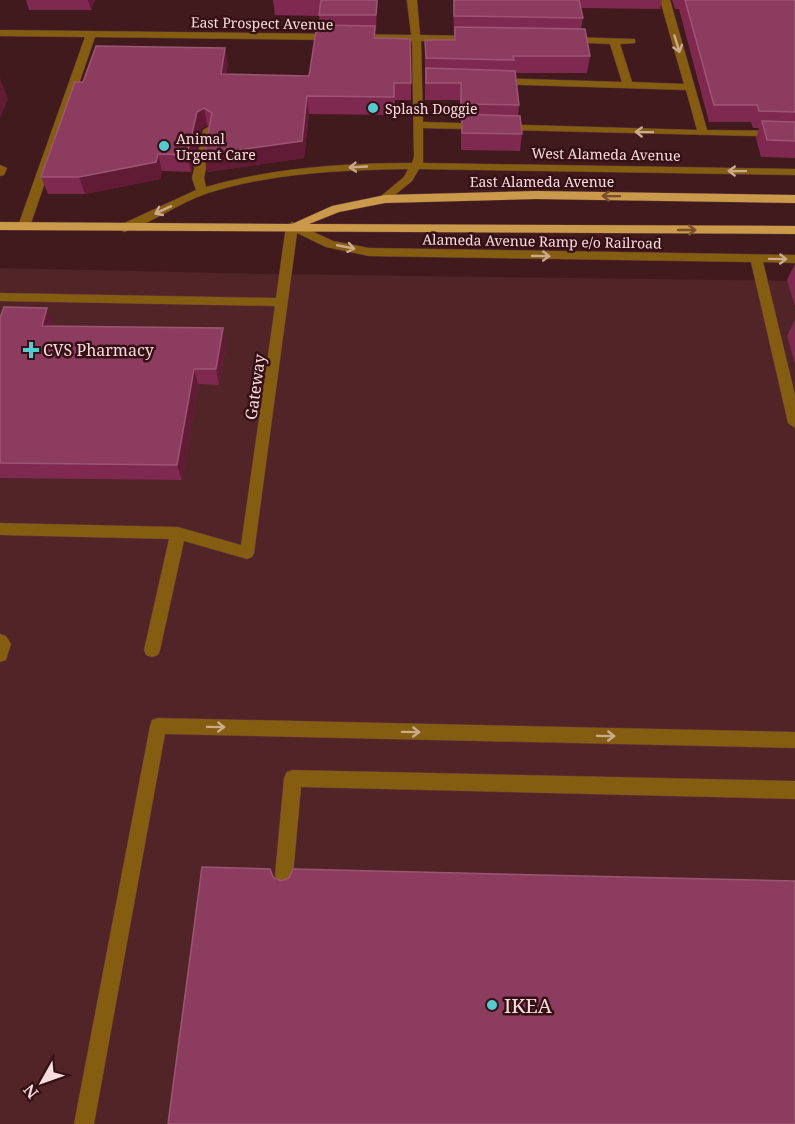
<svg xmlns="http://www.w3.org/2000/svg" width="795" height="1124" viewBox="0 0 795 1124" font-family="'Noto Serif',serif">
<style>
.built{fill:#512428}
.lines{fill:none;stroke-linecap:round;stroke-linejoin:round}
.minor-casing{stroke:#5e393c;stroke-width:1}
.major-casing{stroke:#5e393c;stroke-width:1}
.minor{fill:#855d11;fill-rule:evenodd}
.major{fill:#cb994a;fill-rule:evenodd}
.wall{fill:#7f2950}
.shaded-wall{fill:#611b35}
.building{fill:#8c3c5f;stroke:#9d5573;stroke-width:1.5}
.oneway{stroke:#cbaa8c}
.oneway2{stroke:#784e2c}
.poi-dot{fill:#52cdcf;stroke:#351014;stroke-width:2}
.labels{text-anchor:middle;dominant-baseline:central;stroke-width:5;stroke-linejoin:round;paint-order:stroke}
.far-street-label{font-size:14px;fill:#f9ddde;stroke:#351014}
.far-poi-label{font-size:14px;fill:#f9ddde;stroke:#351014;text-anchor:start}
.poi-label{font-size:16px;fill:#f9ddde;stroke:#351014;text-anchor:start}
.street-label{font-size:16px;fill:#f9ddde;stroke:#351014}
.near-poi-label{font-size:20px;fill:#f9ddde;stroke:#351014;text-anchor:start}
</style>
<rect width="100%" height="100%" fill="#411a1d"/>
<path class="built" d="M0,268L263,274L795,281V1124H0Z"/>
<g class="lines">
<defs>
<g id="minor">
<path d="M407,0H417L420,35L473,36L478,39L473,42L421,41L423,122L697,130L686,90L495,84L490,81L495,78L622,82L610,44L566,42V38L569,37L635,39V43L620,44L632,82L684,84L660,0H670L707,130L795,131V137L423,128V163L795,169V175L419,169L412,181L385,203L379,199L381,196L404,177L408,169C341,170 272,173 208,193C178,203 153,223 124,232L118,228L120,225L196,190L192,178L203,130L208,127L213,130L204,178L206,187C273,168 342,163 412,163L414,157L412,41L95,37L30,226L24,230L18,226L85,37L0,36V30L411,35Z"/>
<path d="M0,165L7,168L4,175L0,176Z"/>
<path d="M292,222L333,241L369,248L795,255V263L763,262L795,395V428L788,423L751,262L369,256L326,247L297,233L254,553L252,557L247,559L184,541L160,650L158,655L152,657L146,655L144,650L169,539L0,535V523L178,527L241,545L275,306L0,301V293L276,298L286,226Z"/>
<path d="M0,634L6,636L11,644L6,660L0,662Z"/>
<path d="M158,718L795,732V748L165,734L94,1124H74L150,726L152,720Z"/>
<path d="M293,770L795,781V799L301,787L293,875L290,881L284,884L278,881L275,875L284,778L287,772Z"/>
</g>
<path id="major" d="M536,191L795,195V203L536,199L385,203L339,212L309,224L795,226V234L0,230V222L292,224L332,206L385,195Z"/>
</defs>
<use href="#minor" class="minor-casing"/>
<use href="#major" class="major-casing"/>
<use href="#minor" class="minor"/>
<use href="#major" class="major"/>
</g>
<g class="wall">
<path d="M26,0H95L91,10H29Z"/>
<path d="M273,0H378L375,38L411,83V100H395L394,115L309,114L304,158L207,172L209,127L207,125L201,129L191,172L162,171L160,179L85,194H48L41,177L83,82L228,65L226,74L309,76L319,25V16L275,15Z"/>
<path d="M453,0H662L660,9L581,8L583,18L581,29L590,56L587,73H515L519,105L518,116L522,134L520,151L461,150V121H460V100H425V40H454Z"/>
<path d="M672,0H795V158L761,157L756,138L759,128H753L751,122H709L679,9H675Z"/>
<path d="M795,264V306L787,280Z"/>
<path d="M0,318L54,324V326L223,328L226,344L219,385L198,384L182,480L0,478Z"/>
<path d="M795,320V364L787,336Z"/>
</g>
<g class="shaded-wall">
<path d="M88,0H95L91,10Z"/>
<path d="M377,0H378L376,32V15Z"/>
<path d="M225,48L228,65L223,91L221,74Z"/>
<path d="M0,78L8,99L0,118Z"/>
<path d="M307,96L309,114L304,158L207,172L204,155Z"/>
<path d="M204,108L207,125L201,129L191,172L187,155L197,112Z"/>
<path d="M158,154L162,171L160,179L85,194L79,177Z"/>
<path d="M47,308L54,324L49,342L42,326Z"/>
<path d="M223,328L226,344L219,385L216,369Z"/>
<path d="M194,369L198,384L182,480L177,465Z"/>
</g>
<g class="building">
<path d="M321,0H377L376,15H319Z"/>
<path d="M454,0H579L583,18L454,16Z"/>
<path d="M685,0H795V112L759,111L757,105H714Z"/>
<path d="M317,25L375,26L374,38L410,39L411,83H394V97L307,96L302,141L204,155L212,113L204,108L197,112L187,155L158,154L156,162L79,177H41L75,82H83L96,46L225,48L221,74L309,76Z"/>
<path d="M455,27L585,29L590,56H513L514,60L426,58L425,40H455Z"/>
<path d="M426,68L515,71L519,105L461,104V83H426Z"/>
<path d="M462,114L520,116L522,134L462,133Z"/>
<path d="M762,121L795,122V141L767,140Z"/>
<path d="M4,307L47,308L42,326L223,328L216,369H194L177,465L0,463V318Z"/>
<path d="M202,867L270,869L273,877L281,881L289,878L293,869L795,881V1124H168Z"/>
</g>
<defs><path id="oneway-shaft" d="M-6 0H5M1.5-3L5.5 0L1.5 3" fill="none" stroke-width="1.6" stroke-linecap="round" stroke-linejoin="round" transform="scale(1.5)"/></defs>
<g class="oneway">
<use href="#oneway-shaft" transform="translate(677 44) rotate(73)"/>
<use href="#oneway-shaft" transform="translate(644 132) rotate(-179)"/>
<use href="#oneway-shaft" transform="translate(358 167) rotate(177)"/>
<use href="#oneway-shaft" transform="translate(737 171) rotate(-179)"/>
<use href="#oneway-shaft" transform="translate(163 210) rotate(155)"/>
<use href="#oneway-shaft" transform="translate(346 247) rotate(11)"/>
<use href="#oneway-shaft" transform="translate(541 256) rotate(1)"/>
<use href="#oneway-shaft" transform="translate(778 259) rotate(1)"/>
<use href="#oneway-shaft" transform="translate(216 727) rotate(1)"/>
<use href="#oneway-shaft" transform="translate(411 732) rotate(1)"/>
<use href="#oneway-shaft" transform="translate(606 736) rotate(1)"/>
</g>
<g class="oneway2">
<use href="#oneway-shaft" transform="translate(611 196) rotate(-179)"/>
<use href="#oneway-shaft" transform="translate(687 230)"/>
</g>
<g class="poi-dot">
<circle cx="373" cy="108" r="6"/>
<circle cx="164" cy="146" r="6"/>
<path d="M28 341h6v6h6v6h-6v6h-6v-6h-6v-6h6z"/>
<circle cx="492" cy="1005" r="6"/>
</g>
<g class="labels">
<g class="far-street-label">
<text transform="translate(262 23) rotate(1)">East Prospect Avenue</text>
<text transform="translate(606 154) rotate(1)">West Alameda Avenue</text>
<text x="542" y="181">East Alameda Avenue</text>
<text transform="translate(542 241) rotate(1)">Alameda Avenue Ramp e/o Railroad</text>
</g>
<g class="far-poi-label">
<text x="385" y="108">Splash Doggie</text>
<text x="176" y="138">Animal<tspan x="176" dy="16">Urgent Care</tspan></text>
</g>
<g class="poi-label">
<text x="43" y="350">CVS Pharmacy</text>
</g>
<g class="street-label">
<text transform="translate(255 387) rotate(-82)">Gateway</text>
</g>
<g class="near-poi-label">
<text x="504" y="1005">IKEA</text>
</g>
</g>
<g transform="translate(42 1082) rotate(230)" stroke="#351014" stroke-width="4.5" paint-order="stroke">
<path d="M0-4.5L10 22L0 15L-10 22Z" fill="#f9ddde"/>
<text y="-9" font-size="16" font-weight="bold" text-anchor="middle" fill="#f9ddde">N</text>
</g>
</svg>
